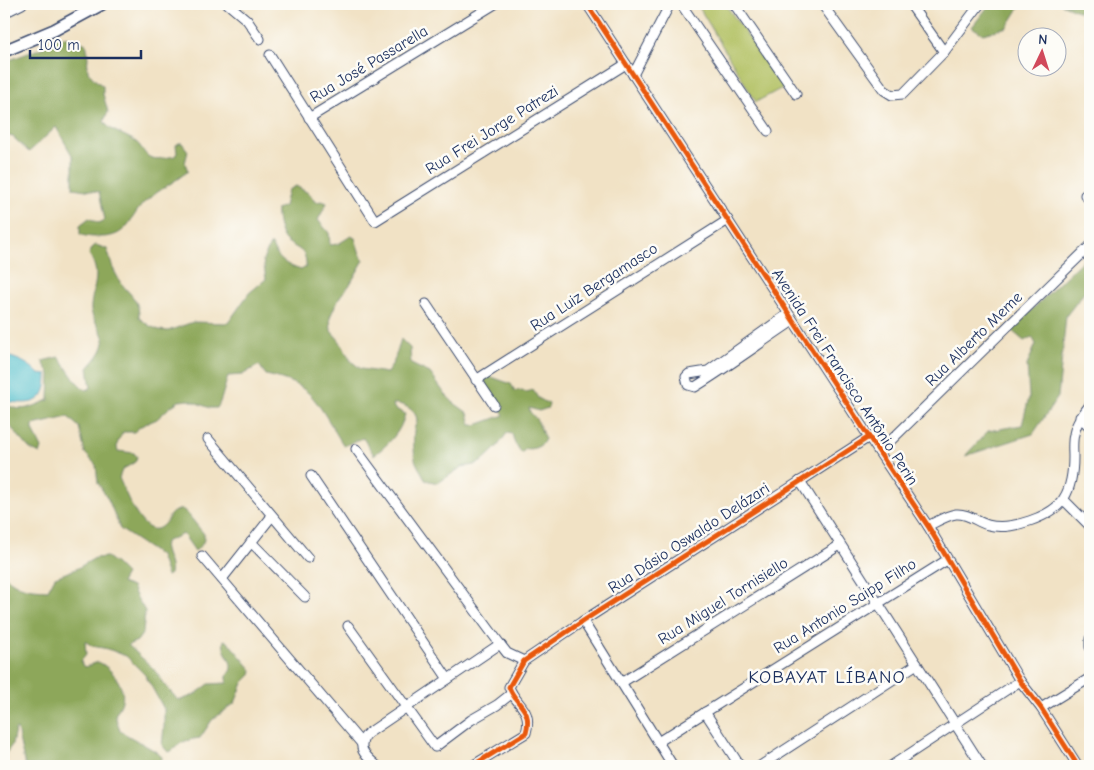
<svg xmlns="http://www.w3.org/2000/svg" width="1094" height="770" viewBox="0 0 1094 770" font-family="'Comic Neue',sans-serif">
<style>
.green{fill:#b2c164;stroke:#667861}
.forest{fill:#8da75a;stroke:#546b5c}
.water{fill:#52bfcc;stroke:#367795}
.lines{fill:none;stroke-linecap:round;stroke-linejoin:round}
.minor-casing{stroke:#3b4a6d;stroke-width:11}
.major-casing{stroke:#3b4a6d;stroke-width:14}
.minor{stroke:#fff;stroke-width:9}
.major{stroke:#fff;stroke-width:11}
.cycleway-casing{stroke:#fdfcf7;stroke-width:8}
.cycleway{stroke:#e8590c;stroke-width:5}
.labels{text-anchor:middle;dominant-baseline:central;stroke-width:5;stroke-linejoin:round;paint-order:stroke}
.street-label{font-size:16px;fill:#1b2f5e;stroke:#fdfcf7}
.quarter-label{font-size:19px;letter-spacing:1px;fill:#1b2f5e;stroke:#fdfcf7}
</style>
<rect width="100%" height="100%" fill="#fdfcf7"/>
<filter id="ink" filterUnits="userSpaceOnUse"><feTurbulence type="fractalNoise" baseFrequency=".02" numOctaves="2"/><feDisplacementMap in="SourceGraphic" scale="10" xChannelSelector="R" yChannelSelector="G"/><feConvolveMatrix kernelMatrix="1 2 1 2 8 2 1 2 1" color-interpolation-filters="sRGB"/></filter>
<filter id="wash" filterUnits="userSpaceOnUse"><feTurbulence type="fractalNoise" baseFrequency=".0096" numOctaves="4" result="noise"/><feDisplacementMap in="SourceGraphic" scale="20" xChannelSelector="R" yChannelSelector="G"/><feGaussianBlur stdDeviation="1.12" result="paint"/><feColorMatrix in="noise" values="0 0 0 0 0 0 0 0 0 0 0 0 0 0 0 0 0 1.4 0 .05"/><feComposite in="paint" operator="in"/></filter>
<g filter="url(#wash)">
<rect width="100%" height="100%" fill="#f1e2c5"/>
<path class="green" d="M697,4H725L784,87L756,102Z"/>
<g class="forest">
<path d="M990,4H1025L1019,8L1007,27L983,34L972,27Z"/>
<path d="M1061,4H1090V16Z"/>
<path d="M60,37L75,39L86,44C93,67 77,67 103,86V94L108,112L104,121C108,131 127,135 136,142C142,146 144,156 152,158C159,160 168,157 175,156L177,153L176,145L179,143H182L188,151L185,163L188,171C175,182 160,189 146,201C129,216 130,238 99,237C93,237 86,237 80,234V225L89,218L99,223L105,220L99,192L73,188V157L56,127L29,152L13,137L4,135V62L42,48Z"/>
<path d="M296,186L310,194L315,202L322,201L327,203L318,220L329,233L330,245L338,244L351,236L355,238L360,254L364,260L349,286L341,295L335,306L330,317L331,331L339,340L351,361L361,369L387,373L394,361L401,339L410,348L411,364L430,373L445,394L454,403L468,413L471,425H476L504,415L486,385L484,378L489,376L511,384L515,391L522,390L526,392L533,390L538,398L549,404L548,408L539,411L529,408L530,412L537,420L545,439C541,448 533,449 525,449L522,453L515,444L512,434L507,433L497,447L481,462L474,465L462,467L438,483L425,480C423,473 416,465 415,459C414,452 413,438 414,431C414,427 417,423 417,420C416,409 402,403 393,404L394,408L405,414C401,432 389,444 374,455L363,438L344,446C334,431 319,401 306,391C294,382 280,378 266,375L259,365L242,375L228,376C225,385 221,403 217,408H210L189,400L179,401L170,407L157,419L141,426L134,432H123C120,438 115,444 118,451L134,453L137,457L135,462L122,470L119,478C124,488 143,543 162,526C172,517 166,513 182,509L187,513L204,534C205,543 201,546 195,551L183,534L165,542C162,553 173,563 170,574L167,576L160,556L120,529L109,501L98,483L96,465L85,453L79,427L68,417L33,425V430L42,448L40,454L30,449L9,425L4,427V403C21,414 31,407 49,400L50,374L42,361L59,357C68,369 74,382 86,390L91,388L88,368C94,361 103,352 104,342C104,330 89,318 91,306C93,285 102,275 89,254L93,247L96,245L107,249C110,258 112,268 117,276C125,293 140,296 139,318L150,326L159,330L168,331L193,322L228,323L249,293L266,279L263,260L270,245H272C276,259 288,266 301,270L306,267C307,248 296,250 285,240C279,233 276,217 277,209L284,206L288,190Z"/>
<path d="M1090,253V285L1066,316L1058,397L1033,434L965,456L988,431L1022,425L1029,397L1027,365L1036,344L1032,337L1024,341L1011,330Z"/>
<path d="M107,557L116,564L126,574L121,583L132,587L136,596L145,611L143,633L137,641L128,645L155,670L163,683L177,699L181,700L194,695L209,684L227,683V676C239,662 220,654 224,640L228,642L252,670L251,675L243,683L235,703L212,720L200,738C193,739 187,740 181,743C176,746 174,751 168,752L162,745L164,727V709L145,675L126,656L108,649L92,646L85,641L86,655L81,661L82,665L85,667L98,662C111,667 126,687 122,701C121,706 117,711 115,715L120,731L155,751L162,757L161,766H25L17,729L15,730L12,745L4,756V575C19,589 29,589 48,590L55,577L76,569L95,558Z"/>
</g>
<path class="water" d="M4,355C18,359 29,363 39,374L47,375C47,402 34,405 10,402C6,397 8,391 4,387Z"/>
</g>
<g filter="url(#ink)">
<g class="lines">
<defs>
<g id="minor">
<path d="M228,4L247,20L260,39"/>
<path d="M587,4L869,437L928,526L1020,681L1041,708L1078,766"/>
<path d="M681,4L768,131"/>
<path d="M734,4L796,94"/>
<path d="M822,4L884,90L892,95L903,94L944,52L980,4"/>
<path d="M910,4L944,52"/>
<path d="M4,13L22,4"/>
<path d="M270,55L375,221L626,64"/>
<path d="M633,75L670,4"/>
<path d="M309,118L495,4"/>
<path d="M1085,195L1090,200"/>
<path d="M426,304L494,405"/>
<path d="M788,314L708,371L689,374L686,377L688,385L695,387C729,366 760,343 793,321"/>
<path d="M476,380L728,220"/>
<path d="M1080,417L1090,427"/>
<path d="M208,439L308,558"/>
<path d="M356,449L500,644L507,653L524,661"/>
<path d="M879,452L1090,246"/>
<path d="M311,476L448,679"/>
<path d="M800,481L982,766"/>
<path d="M1064,500L1090,526"/>
<path d="M928,526C936,522 947,515 956,514C968,513 977,522 988,525C1009,531 1053,517 1064,498C1071,487 1073,470 1073,457C1073,450 1072,442 1074,434C1076,423 1083,414 1090,405"/>
<path d="M251,542L305,597"/>
<path d="M202,556L362,744"/>
<path d="M222,579L272,516"/>
<path d="M583,621L673,766"/>
<path d="M348,626L435,747L471,720L497,705L511,694"/>
<path d="M1090,639V647"/>
<path d="M621,683L840,545"/>
<path d="M1041,708L1090,678"/>
<path d="M705,712L740,766"/>
<path d="M658,742L947,560"/>
<path d="M377,766C366,756 355,748 367,734L500,644"/>
<path d="M472,766L526,733C533,708 516,706 509,687L524,661L583,621L869,437"/>
<path d="M760,766L917,664"/>
<path d="M891,766L1020,681"/>
</g>
<path id="major" d="M4,51L54,30L102,4"/>
</defs>
<use href="#minor" class="minor-casing"/>
<use href="#major" class="major-casing"/>
<use href="#minor" class="minor"/>
<use href="#major" class="major"/>
<defs>
<g id="cycleway">
<path d="M587,4L869,437L928,526L1020,681L1041,708L1078,766"/>
<path d="M472,766L526,733C533,708 516,706 509,687L524,661L583,621L869,437"/>
</g>
</defs>
<use href="#cycleway" class="cycleway-casing"/>
<use href="#cycleway" class="cycleway"/>
</g>
</g>
<g class="labels">
<g class="street-label">
<text transform="translate(369 64) rotate(-31)">Rua José Passarella</text>
<text transform="translate(492 130) rotate(-32)">Rua Frei Jorge Patrezi</text>
<text transform="translate(594 287) rotate(-33)">Rua Luiz Bergamasco</text>
<text transform="translate(974 339) rotate(-44)">Rua Alberto Meme</text>
<text transform="translate(845 377) rotate(57)">Avenida Frei Francisco Antônio Perin</text>
<text transform="translate(689 538) rotate(-33)">Rua Dásio Oswaldo Delázari</text>
<text transform="translate(723 601) rotate(-32)">Rua Miguel Tornisiello</text>
<text transform="translate(845 606) rotate(-32)">Rua Antonio Saipp Filho</text>
</g>
<g class="quarter-label">
<text x="827" y="677">KOBAYAT LÍBANO</text>
</g>
</g>
<rect width="1094" height="770" fill="none" stroke="#fdfcf7" stroke-width="20"/>
<g transform="translate(1042 52) rotate(4)"><circle r="24" fill="#fdfcf7" stroke="#a3aaba"/>
<path d="M0-4L9 19L0 12L-9 19Z" fill="#d1495b"/>
<text y="-8" font-size="14" font-weight="bold" text-anchor="middle" fill="#1b2f5e">N</text>
</g>
<path d="M30 50v8h111v-8" fill="none" stroke="#1b2f5e" stroke-width="2.5"/>
<text x="38" y="50" font-size="15" fill="#1b2f5e" stroke="#fdfcf7" stroke-width="4" paint-order="stroke">100 m</text>
</svg>
